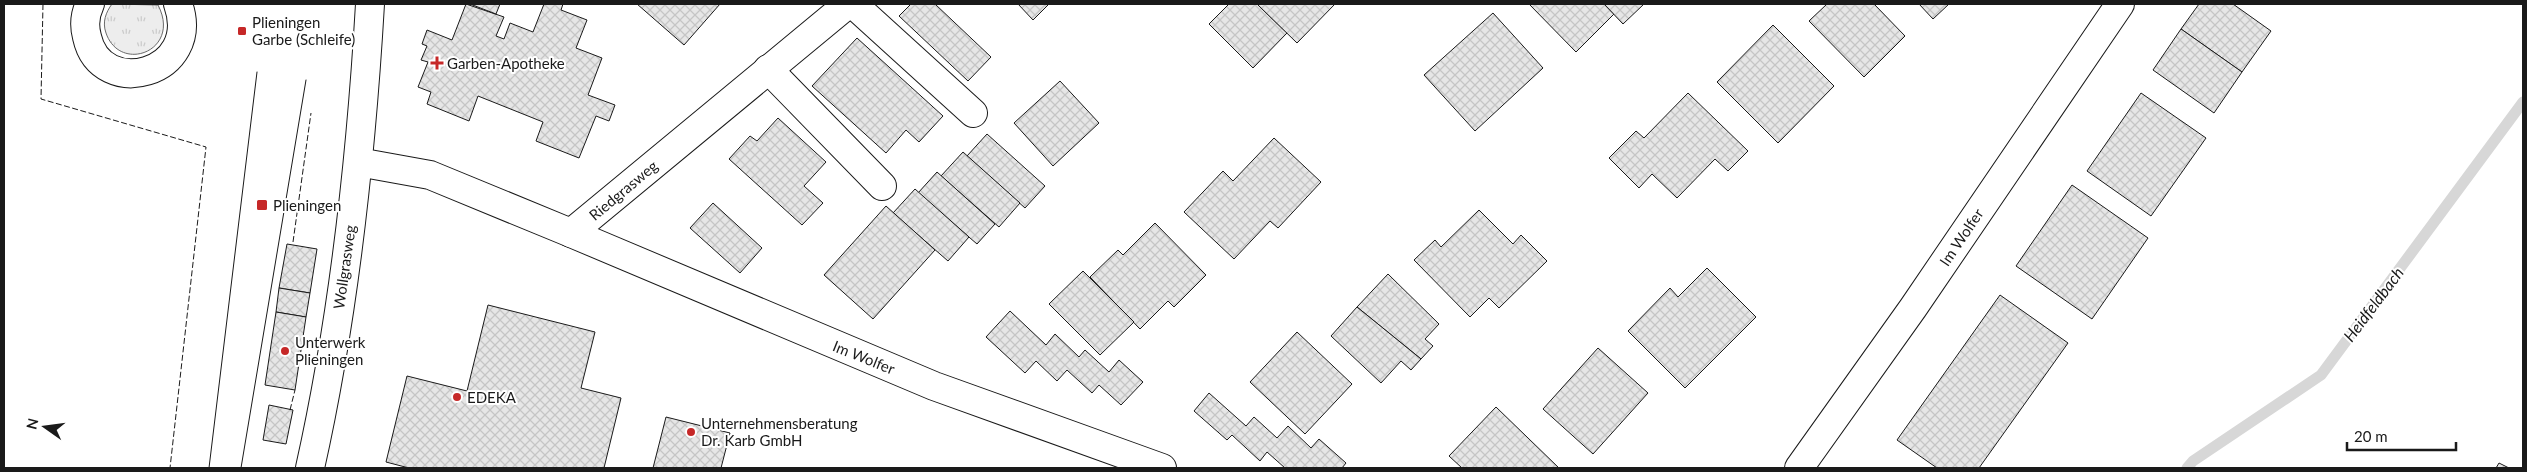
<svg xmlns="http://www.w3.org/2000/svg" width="2527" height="472" viewBox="0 0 2527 472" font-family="Lato,sans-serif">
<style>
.grass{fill:url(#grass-tufts);stroke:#6a6a6a}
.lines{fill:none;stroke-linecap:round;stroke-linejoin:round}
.stream{stroke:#d7d7d7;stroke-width:11}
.building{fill:url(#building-cross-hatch);stroke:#1a1a1a}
.minor-casing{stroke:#1a1a1a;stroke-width:30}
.minor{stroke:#fff;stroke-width:28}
.tram{stroke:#1a1a1a;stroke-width:1}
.fence{stroke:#1a1a1a;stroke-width:1;stroke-dasharray:6 2.5;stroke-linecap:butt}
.poi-dot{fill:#c62828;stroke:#fff;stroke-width:2}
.labels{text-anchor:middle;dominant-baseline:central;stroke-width:4;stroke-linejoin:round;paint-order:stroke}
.poi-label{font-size:15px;fill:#1a1a1a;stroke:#fff;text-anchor:start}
.street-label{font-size:15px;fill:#1a1a1a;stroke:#fff}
.water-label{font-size:16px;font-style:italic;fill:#1a1a1a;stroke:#fff}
</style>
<defs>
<pattern id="grass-tufts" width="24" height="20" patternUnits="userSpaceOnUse" patternTransform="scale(1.25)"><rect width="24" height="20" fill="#ededed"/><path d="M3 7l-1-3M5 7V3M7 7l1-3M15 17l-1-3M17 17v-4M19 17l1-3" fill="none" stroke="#cbcbcb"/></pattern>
<pattern id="building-cross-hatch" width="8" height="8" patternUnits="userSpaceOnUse" patternTransform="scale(1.25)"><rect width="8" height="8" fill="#e6e6e6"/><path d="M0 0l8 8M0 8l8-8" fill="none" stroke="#c5c5c5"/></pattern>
</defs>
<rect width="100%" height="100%" fill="#fff"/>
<path class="grass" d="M112,4L158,5C182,51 120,74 106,33C102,22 106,12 112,4Z"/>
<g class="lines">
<path class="stream" d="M2187,468L2193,461L2321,375L2523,102"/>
</g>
<g class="building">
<path d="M466,4L504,17L496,36L504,39L510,23L533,32L544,4H563L561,10L587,20L576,48L602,58L588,95L615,105L609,121L596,116L579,158L536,141L543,122L478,96L469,121L427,104L431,92L418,87L428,62L421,60L427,46L422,44L427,30L452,40Z"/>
<path d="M470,4H500L496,14Z"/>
<path d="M637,4H720L684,45Z"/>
<path d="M911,4H935L991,57L968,81L899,16Z"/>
<path d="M1018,4H1049L1033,20Z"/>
<path d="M1229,4H1257L1287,33L1253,68L1209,24Z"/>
<path d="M1257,4H1335L1297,43Z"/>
<path d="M1529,4H1604L1614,14L1576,52Z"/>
<path d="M1604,4H1644L1623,24Z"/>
<path d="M1827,4H1874L1905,36L1864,77L1809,21Z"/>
<path d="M1919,4H1949L1933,19Z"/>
<path d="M2199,4H2233L2271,31L2242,72L2181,29Z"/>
<path d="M1493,13L1543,68L1475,131L1424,75Z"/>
<path d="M1773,25L1834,86L1778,143L1717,82Z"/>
<path d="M2181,29L2242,72L2214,113L2153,70Z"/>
<path d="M857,38L943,116L919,142L906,130L886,153L812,86Z"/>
<path d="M1060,81L1099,123L1053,166L1014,123Z"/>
<path d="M1688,93L1748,151L1728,171L1715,159L1677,198L1652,174L1639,188L1609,158L1636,131L1644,138Z"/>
<path d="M2141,93L2206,138L2151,216L2087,171Z"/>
<path d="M778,118L826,162L804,186L823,203L802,225L729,159L750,136L757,141Z"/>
<path d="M987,134L1045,186L1025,208L967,156Z"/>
<path d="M1274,138L1321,182L1278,228L1270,221L1234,259L1184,212L1223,171L1233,181Z"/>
<path d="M963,152L1020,203L999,227L941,176Z"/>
<path d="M937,172L995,224L977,244L918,193Z"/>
<path d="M2072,185L2148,238L2092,319L2016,266Z"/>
<path d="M915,189L969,237L948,261L893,213Z"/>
<path d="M713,203L762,248L740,273L690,228Z"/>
<path d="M886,206L935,250L873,319L824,275Z"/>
<path d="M1479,210L1513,244L1521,235L1547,261L1499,308L1489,298L1470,317L1414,260L1435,240L1441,247Z"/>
<path d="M1155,223L1206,275L1174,307L1168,301L1140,329L1090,277L1118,250L1123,255Z"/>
<path d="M287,244L317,249L310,293L279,288Z"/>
<path d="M1707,268L1756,317L1685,388L1628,331L1670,288L1678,297Z"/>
<path d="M1083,271L1134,322L1100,355L1049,304Z"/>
<path d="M1388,274L1439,324L1425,339L1433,346L1421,359L1357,307Z"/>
<path d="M279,288L310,293L306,317L276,312Z"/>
<path d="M2000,295L2068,343L1979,468H1937L1897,440Z"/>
<path d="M488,305L595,332L581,388L621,398L604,468H409L386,462L407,376L467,391Z"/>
<path d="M1357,307L1421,359L1411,370L1401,361L1381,383L1331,336Z"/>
<path d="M1010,311L1046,345L1055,334L1079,357L1085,350L1109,372L1119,360L1143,382L1121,405L1099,385L1092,393L1067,370L1057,381L1036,361L1025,373L986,337Z"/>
<path d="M276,312L306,317L295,390L265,385Z"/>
<path d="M1297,332L1352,384L1305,434L1250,382Z"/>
<path d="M1598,348L1648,393L1593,454L1543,409Z"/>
<path d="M1209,393L1246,426L1254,417L1277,438L1288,426L1311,448L1319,439L1346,463L1342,468H1285L1267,452L1260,461L1232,435L1227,440L1194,411Z"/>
<path d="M269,405L293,410L286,444L263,440Z"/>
<path d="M1496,407L1559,468H1462L1449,456Z"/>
<path d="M666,417L730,433L721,468H653Z"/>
<path d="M2499,463L2509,468H2496Z"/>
</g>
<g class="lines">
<defs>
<g id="minor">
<path d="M90,4C85,14 84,26 87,37C101,101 203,74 178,4"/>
<path d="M853,4L973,113"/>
<path d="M768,69L882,186"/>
<path d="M358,162L430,175L571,233L848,4"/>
<path d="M571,233L934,386L1162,468"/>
<path d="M310,468C344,316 361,159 370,4"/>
<path d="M1799,468L1913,308L2120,4"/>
</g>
</defs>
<use href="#minor" class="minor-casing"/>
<use href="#minor" class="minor"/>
<g class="tram">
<path d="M209,468L257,72"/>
<path d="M241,468L306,80"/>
</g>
<g class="fence">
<path d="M43,4L41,99L206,147L170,468"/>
<path d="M293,242L311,113"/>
<path d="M290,410L295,390"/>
</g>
</g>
<g class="poi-dot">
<rect x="237" y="26" width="10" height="10" rx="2.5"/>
<path d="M434.5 55.5h5v5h5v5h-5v5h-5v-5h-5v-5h5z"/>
<rect x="256" y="199" width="12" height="12" rx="2.5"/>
<circle cx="285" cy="351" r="5"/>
<circle cx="457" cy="397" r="5"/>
<circle cx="691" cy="432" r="5"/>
</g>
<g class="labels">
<g class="poi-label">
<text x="252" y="22">Plieningen<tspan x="252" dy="17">Garbe (Schleife)</tspan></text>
<text x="447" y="63">Garben-Apotheke</text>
<text x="273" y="205">Plieningen</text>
<text x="295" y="342">Unterwerk<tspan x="295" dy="17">Plieningen</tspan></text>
<text x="467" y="397">EDEKA</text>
<text x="701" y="423">Unternehmensberatung<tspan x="701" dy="17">Dr. Karb GmbH</tspan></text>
</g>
<g class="street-label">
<text transform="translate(623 190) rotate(-40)">Riedgrasweg</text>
<text transform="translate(1961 237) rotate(-56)">Im Wolfer</text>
<text transform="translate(344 267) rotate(-82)">Wollgrasweg</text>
<text transform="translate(864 357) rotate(22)">Im Wolfer</text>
</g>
<g class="water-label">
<text transform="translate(2373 304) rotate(-53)">Heidfeldbach</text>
</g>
</g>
<rect width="2527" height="472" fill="none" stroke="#1a1a1a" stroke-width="10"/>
<g transform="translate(45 427) rotate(284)" stroke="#ffffff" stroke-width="4" paint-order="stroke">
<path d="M0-4L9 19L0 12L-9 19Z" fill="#1a1a1a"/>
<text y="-8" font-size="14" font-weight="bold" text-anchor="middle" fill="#1a1a1a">N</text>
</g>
<path d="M2347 442v8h109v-8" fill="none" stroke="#1a1a1a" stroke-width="2.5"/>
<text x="2354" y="442" font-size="15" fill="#1a1a1a" stroke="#ffffff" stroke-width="4" paint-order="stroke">20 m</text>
</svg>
